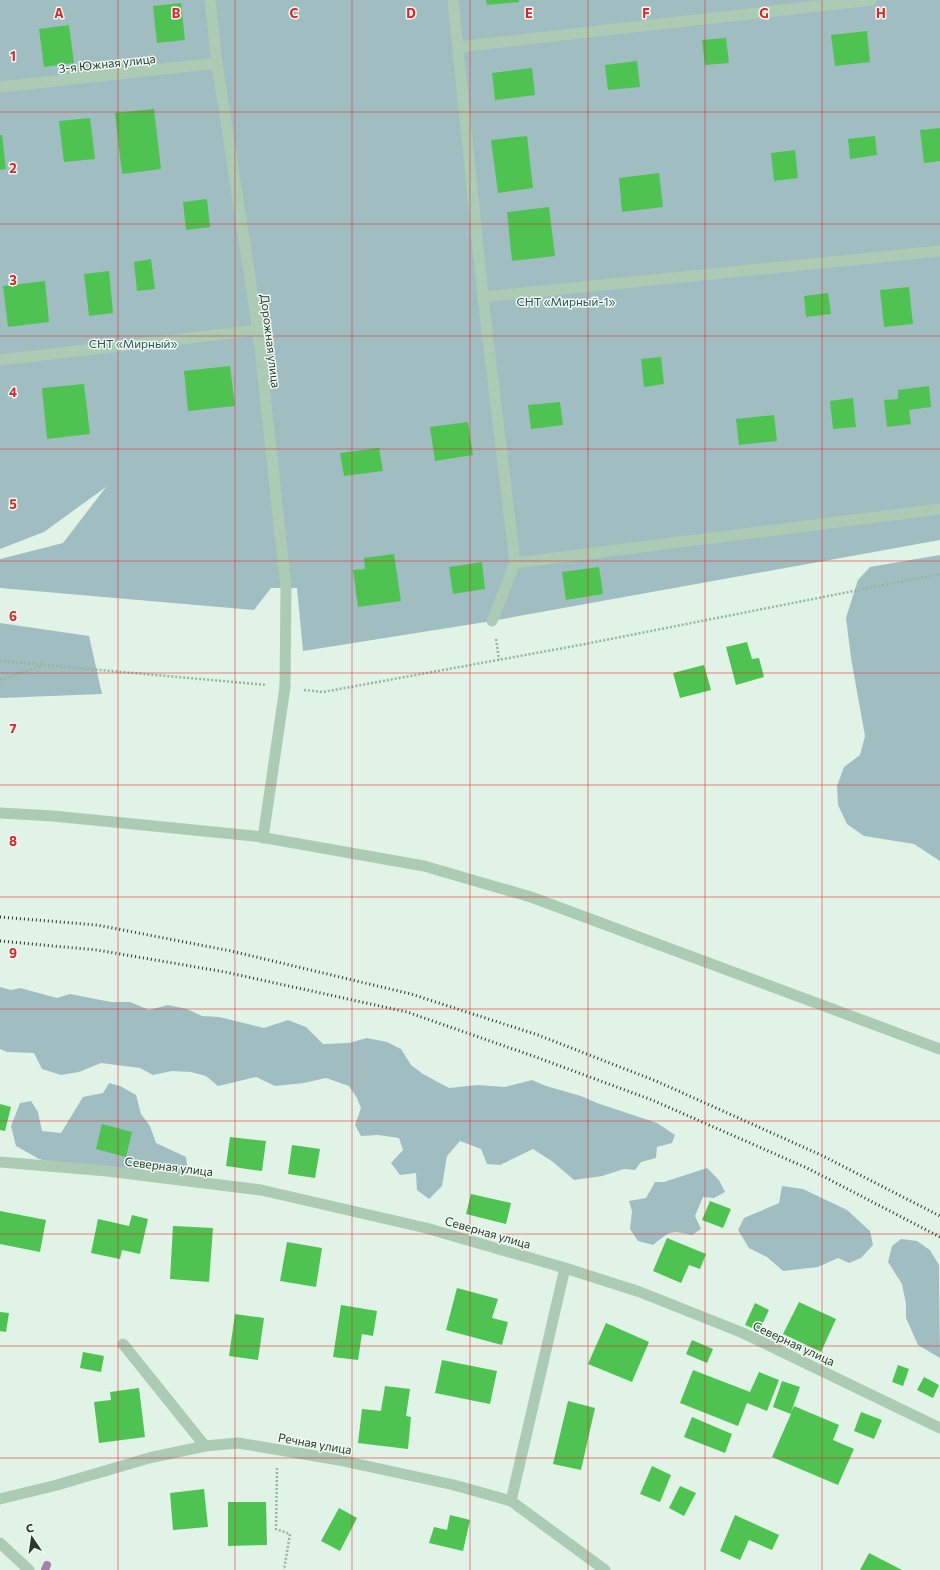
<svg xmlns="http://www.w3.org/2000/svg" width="940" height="1570" viewBox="0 0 940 1570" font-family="Commissioner,sans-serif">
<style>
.green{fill:#a0bec2}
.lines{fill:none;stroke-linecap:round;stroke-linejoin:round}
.stream{stroke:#a780af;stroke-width:8}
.building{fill:#4ec352}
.path{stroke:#96b79d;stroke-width:2.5;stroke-dasharray:2 2;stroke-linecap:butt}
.service{stroke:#accbb4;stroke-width:11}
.minor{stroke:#accbb4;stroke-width:11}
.rail{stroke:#2b392c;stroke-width:3;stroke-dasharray:1 3;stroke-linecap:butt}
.grid{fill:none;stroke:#d62828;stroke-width:1;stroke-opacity:0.55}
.labels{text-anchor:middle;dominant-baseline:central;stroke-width:3;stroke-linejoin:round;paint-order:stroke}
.street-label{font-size:12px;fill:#2b392c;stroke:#edfaf1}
.park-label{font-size:12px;fill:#2f5157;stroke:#edfaf1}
.grid-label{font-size:13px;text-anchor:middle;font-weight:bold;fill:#d62828;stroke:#edfaf1;stroke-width:3;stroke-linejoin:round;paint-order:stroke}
</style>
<rect width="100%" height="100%" fill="#e0f3e6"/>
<g class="green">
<path d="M0,0H940V540L492,621L303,651L297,588H271L254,610L0,588V559L63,543L106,487L44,532L0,549Z"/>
<path d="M940,555V861L914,844L864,836L847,824L838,805L837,786L844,767L860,755L865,736L851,658L846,618L858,580L870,567Z"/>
<path d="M0,623L89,636L102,694L0,698Z"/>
<path d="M0,987L11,990L20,988L57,998L70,994L111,1002H130L149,1010L168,1005L187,1009L202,1016L219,1017L264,1028L288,1020L306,1027L323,1044L349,1043L367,1038L387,1042L401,1049L411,1065L423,1074L449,1088L478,1085L505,1087L532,1080L546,1086L581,1096L597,1103L657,1123L675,1135L672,1143L657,1147L656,1158L641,1162L635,1170L624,1169L602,1176L574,1180L553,1162L533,1149L500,1165L487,1164L481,1149L460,1141L447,1156L442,1186L429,1199L417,1190L416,1173L400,1175L391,1163L403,1150L399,1138L378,1135L361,1136L355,1125L361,1108L357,1098L349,1086L326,1078L304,1083L275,1086L256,1077L218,1086L206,1076L191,1072L172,1071L153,1075L140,1068L101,1063L79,1072L61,1075L42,1069L34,1053L7,1052L0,1049Z"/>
<path d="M109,1083L120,1086L136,1095L141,1114L150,1126L156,1143L186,1157L188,1172L180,1177H169L149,1168L135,1171L69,1167L39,1159L16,1146L11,1126L20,1103L31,1101L38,1112L42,1131L61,1133L83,1097L103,1093Z"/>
<path d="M707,1168L719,1180L725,1192L714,1198L703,1197L695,1216L701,1229L692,1235C670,1230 670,1231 653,1245L638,1241L630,1229L632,1211L629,1201L646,1198L655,1182H664Z"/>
<path d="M782,1186L803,1189L847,1210L870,1231L873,1245L861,1258L849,1263L838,1258L818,1267L783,1271L767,1257L749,1248L738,1230L744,1218L779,1203Z"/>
<path d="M901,1239L917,1241L930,1250L939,1265L940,1358L918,1345L906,1318V1304L902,1284L888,1262L892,1246Z"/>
</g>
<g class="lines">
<path class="stream" d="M45,1570L47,1565"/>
</g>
<g class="building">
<path d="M486,0H519V2L487,5Z"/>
<path d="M181,3L185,40L157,43L153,6Z"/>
<path d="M69,25L74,63L44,67L39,29Z"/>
<path d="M867,31L870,62L835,66L831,35Z"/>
<path d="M726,38L729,63L705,65L702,40Z"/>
<path d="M637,61L640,87L608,90L605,65Z"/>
<path d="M532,68L535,95L495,100L492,73Z"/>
<path d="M154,109L161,169L122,174L115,113Z"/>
<path d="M90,118L95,159L64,162L59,121Z"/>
<path d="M940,128V161L924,163L920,130Z"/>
<path d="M0,135H2L6,169L0,170Z"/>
<path d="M527,136L533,188L498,193L491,140Z"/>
<path d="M875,136L877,155L850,159L848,139Z"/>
<path d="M795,150L798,178L774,181L771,153Z"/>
<path d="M659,173L663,207L622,212L619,178Z"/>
<path d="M207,199L210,227L186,230L183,202Z"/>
<path d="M549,207L555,256L512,261L507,212Z"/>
<path d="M151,259L155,289L137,291L134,262Z"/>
<path d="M109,271L113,313L89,316L84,274Z"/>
<path d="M45,281L49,322L8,327L3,286Z"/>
<path d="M909,287L913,324L884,327L880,290Z"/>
<path d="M828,293L831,314L806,317L804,296Z"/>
<path d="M661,357L664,384L644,387L641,359Z"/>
<path d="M230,366L235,406L188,411L184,371Z"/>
<path d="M84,384L90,434L47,439L42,388Z"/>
<path d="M929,386L931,407L909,410L911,424L887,427L884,400L898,399V390Z"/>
<path d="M853,398L856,427L833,429L830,401Z"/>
<path d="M560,402L563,425L531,429L528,405Z"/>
<path d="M774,415L777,441L739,445L736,419Z"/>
<path d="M468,422L473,455L435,461L430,427Z"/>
<path d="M379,448L383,471L344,476L340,453Z"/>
<path d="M394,554L401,601L358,607L353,570L365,569L364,558Z"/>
<path d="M482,562L485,589L453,594L449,567Z"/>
<path d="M599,567L603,594L566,600L562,572Z"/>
<path d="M747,642L752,659L759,658L764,677L736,685L726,647Z"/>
<path d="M704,665L711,690L680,698L673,673Z"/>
<path d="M0,1104L11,1107L5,1131L0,1130Z"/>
<path d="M102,1124L132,1132L126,1157L96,1149Z"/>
<path d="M230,1137L266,1141L262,1171L226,1166Z"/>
<path d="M292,1145L320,1149L315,1178L288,1174Z"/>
<path d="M471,1194L511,1203L506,1224L466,1214Z"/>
<path d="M710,1201L731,1209L723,1228L702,1220Z"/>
<path d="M0,1211L46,1220L40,1252L0,1244Z"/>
<path d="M132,1215L148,1219L140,1254L122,1250L120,1259L91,1253L98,1219L129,1226Z"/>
<path d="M173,1226L213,1228L209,1282L170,1279Z"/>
<path d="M667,1238L706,1254L700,1269L689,1265L681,1283L653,1271Z"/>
<path d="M287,1242L322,1248L316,1287L280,1281Z"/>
<path d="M457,1288L498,1299L492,1318L508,1322L502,1345L446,1330Z"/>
<path d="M799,1302L836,1319L821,1352L783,1334Z"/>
<path d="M755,1303L769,1310L759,1331L745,1325Z"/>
<path d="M341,1305L377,1311L373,1336L362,1334L358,1360L333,1357Z"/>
<path d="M0,1312L9,1313L6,1332L0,1331Z"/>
<path d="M235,1314L264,1318L258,1360L229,1356Z"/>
<path d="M606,1323L649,1342L632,1382L588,1364Z"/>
<path d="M692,1340L713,1349L707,1363L686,1354Z"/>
<path d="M83,1352L104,1356L101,1372L80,1368Z"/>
<path d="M442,1360L497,1371L490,1404L435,1393Z"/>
<path d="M898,1365L909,1369L903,1386L892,1382Z"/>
<path d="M693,1370L750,1392L759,1372L779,1380L767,1411L747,1403L738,1426L680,1403Z"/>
<path d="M924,1377L939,1385L933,1398L917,1390Z"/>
<path d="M782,1381L800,1387L791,1412L794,1406L839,1425L833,1440L854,1449L838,1485L772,1457L791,1414L773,1407Z"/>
<path d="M385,1386L410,1389L406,1416L411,1417L408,1449L358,1443L362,1409L381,1411Z"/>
<path d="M139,1388L145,1437L99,1443L94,1402L111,1400L110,1392Z"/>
<path d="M568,1401L595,1408L581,1470L553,1464Z"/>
<path d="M861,1412L882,1420L874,1439L854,1431Z"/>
<path d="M692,1417L732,1434L725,1453L684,1437Z"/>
<path d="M652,1466L671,1475L660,1502L640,1494Z"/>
<path d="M680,1486L696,1493L684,1516L669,1508Z"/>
<path d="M204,1489L208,1527L173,1530L170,1493Z"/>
<path d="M228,1502H266L267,1545L228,1546Z"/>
<path d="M339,1508L357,1518L340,1551L321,1541Z"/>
<path d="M450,1515L470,1520L463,1551L429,1543L434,1527L447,1530Z"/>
<path d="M735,1515L779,1535L772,1550L749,1540L740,1560L720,1551Z"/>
<path d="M869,1553L902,1570H860Z"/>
</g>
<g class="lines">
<g class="path">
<path d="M496,639L499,660"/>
<path d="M0,661L267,685"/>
<path d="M0,680L41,666"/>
<path d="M304,690L323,692L580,645L940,574"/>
<path d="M277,1468L276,1529L290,1534L284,1570"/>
</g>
<g class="service">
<path d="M453,0L483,297L515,563L492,621"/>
<path d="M458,47L871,0"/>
<path d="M0,87L217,63"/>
<path d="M483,297L940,251"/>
<path d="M0,360L258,330"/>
<path d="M515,563L940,509"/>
<path d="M0,813L53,816L254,836L424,866L531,897L940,1049"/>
<path d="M263,838L285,687"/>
<path d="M123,1344L205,1446"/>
<path d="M511,1501L565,1268"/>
<path d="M0,1543L29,1570"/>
</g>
<g class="minor">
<path d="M210,0L217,63L258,330L286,588L285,687"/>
<path d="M0,1162L107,1171L261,1190L426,1228L565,1268L640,1292L743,1333L940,1428"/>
<path d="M0,1499L57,1485L149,1458L205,1446L238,1443L339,1460L454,1485L511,1501L605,1570"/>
</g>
<g class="rail">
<path d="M0,917L97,925L231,951L411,994L538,1035L656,1081L821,1155L940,1216"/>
<path d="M0,941L97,950L225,972L407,1012L533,1056L652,1100L807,1168L940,1237"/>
</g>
</g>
<path class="grid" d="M118,0V1570M235,0V1570M352,0V1570M470,0V1570M588,0V1570M705,0V1570M822,0V1570M0,112H940M0,224H940M0,336H940M0,449H940M0,561H940M0,673H940M0,785H940M0,897H940M0,1009H940M0,1121H940M0,1234H940M0,1346H940M0,1458H940"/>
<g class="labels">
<g class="street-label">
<text transform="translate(107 63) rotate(-6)">3-я Южная улица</text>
<text transform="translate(271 341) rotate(83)">Дорожная улица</text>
<text transform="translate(169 1166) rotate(7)">Северная улица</text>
<text transform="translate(488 1232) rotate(16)">Северная улица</text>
<text transform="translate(794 1343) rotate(25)">Северная улица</text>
<text transform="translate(315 1443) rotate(10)">Речная улица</text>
</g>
<g class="park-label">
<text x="566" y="301">СНТ «Мирный-1»</text>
<text x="133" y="343">СНТ «Мирный»</text>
</g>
</g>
<g class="grid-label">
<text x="59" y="18">A</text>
<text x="176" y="18">B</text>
<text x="294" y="18">C</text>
<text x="411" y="18">D</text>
<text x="529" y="18">E</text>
<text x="646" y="18">F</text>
<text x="764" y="18">G</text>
<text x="881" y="18">H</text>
<text x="13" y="61">1</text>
<text x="13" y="173">2</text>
<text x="13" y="285">3</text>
<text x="13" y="397">4</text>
<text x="13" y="509">5</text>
<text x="13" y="621">6</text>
<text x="13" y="733">7</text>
<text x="13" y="846">8</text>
<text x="13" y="958">9</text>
</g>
<g transform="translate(32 1538) rotate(347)" stroke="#edfaf1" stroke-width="3" paint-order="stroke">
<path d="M0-3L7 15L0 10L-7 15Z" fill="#2b392c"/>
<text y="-6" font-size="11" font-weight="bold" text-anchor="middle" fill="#2b392c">С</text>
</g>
</svg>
